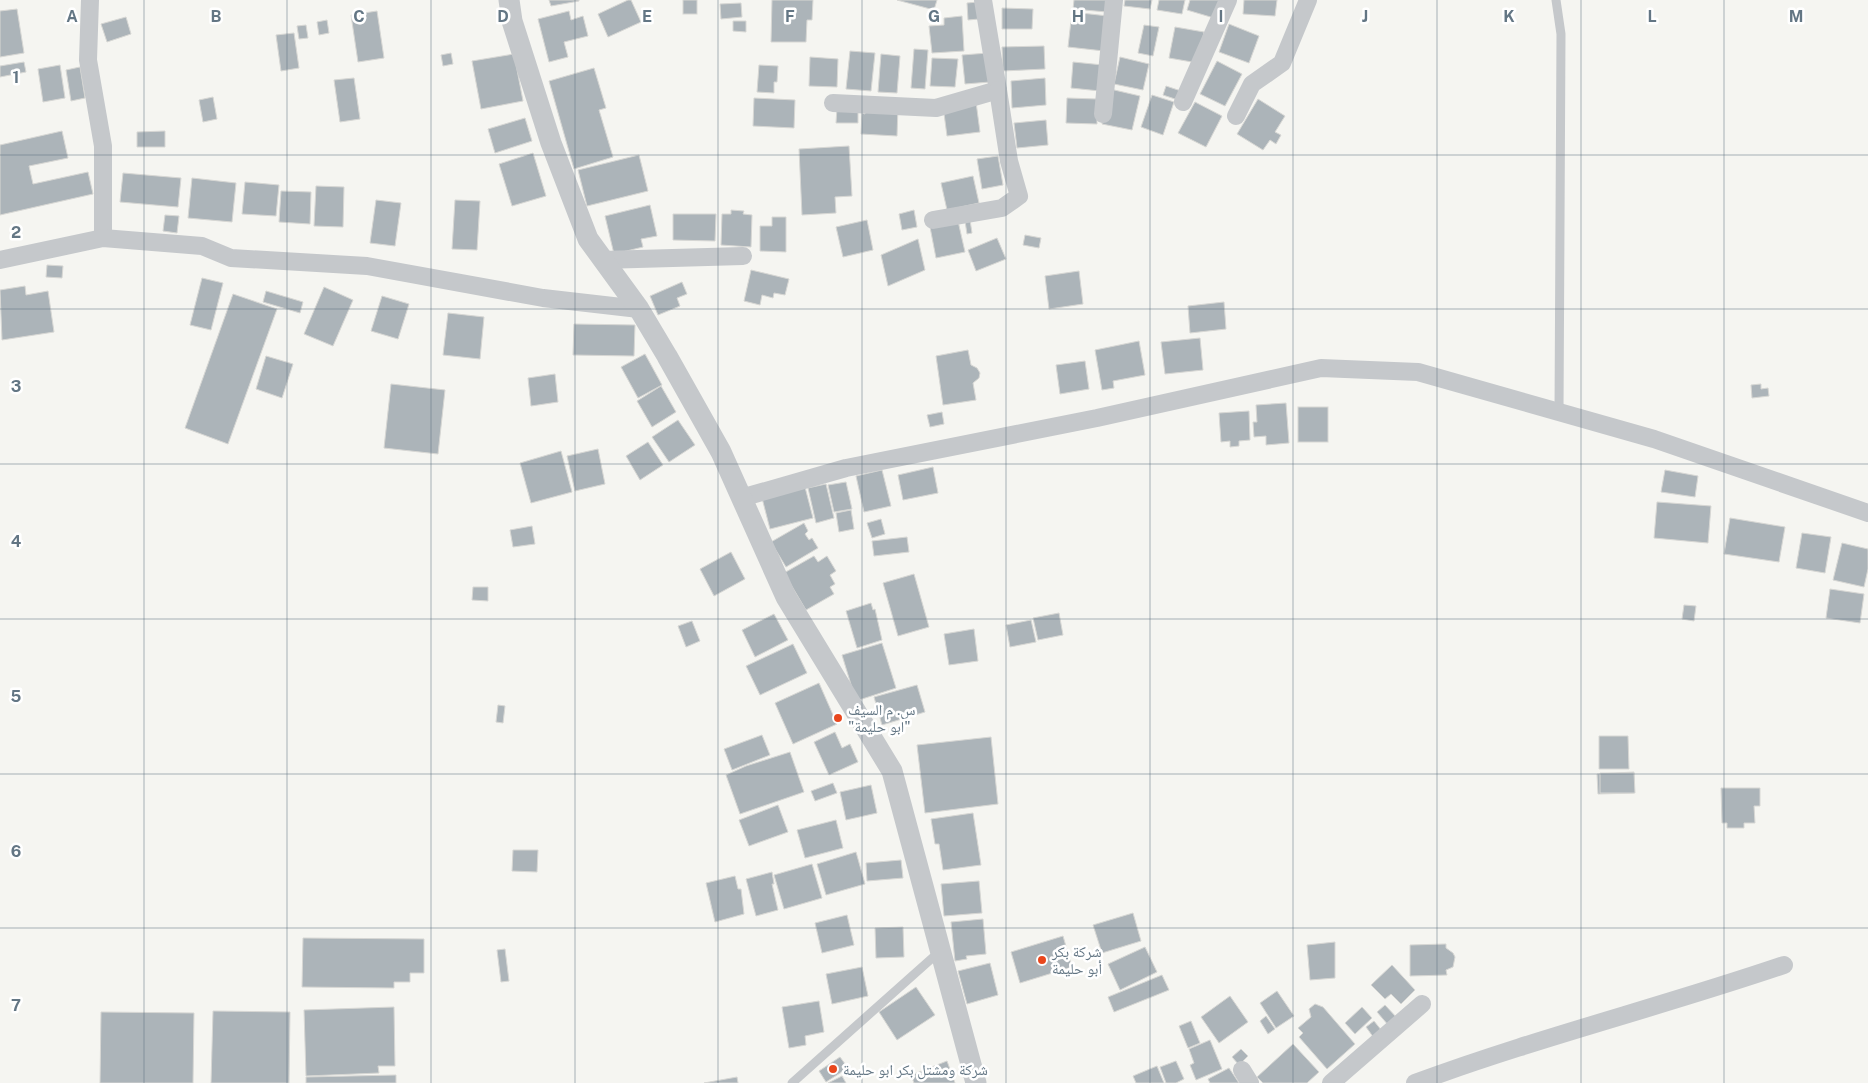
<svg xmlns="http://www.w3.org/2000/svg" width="1868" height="1083" viewBox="0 0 1868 1083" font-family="'Public Sans','Noto Naskh Arabic',sans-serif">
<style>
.building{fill:#acb4b9;stroke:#d7d7d4}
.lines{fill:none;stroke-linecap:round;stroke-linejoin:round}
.service{stroke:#c5c8cb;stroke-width:9}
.minor{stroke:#c5c8cb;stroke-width:18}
.tertiary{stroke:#c5c8cb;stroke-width:21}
.grid{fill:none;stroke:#637684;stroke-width:1;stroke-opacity:0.55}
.poi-dot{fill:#e9471d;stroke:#fff;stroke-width:2}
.labels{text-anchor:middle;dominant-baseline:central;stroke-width:5;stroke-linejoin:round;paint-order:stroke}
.poi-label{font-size:15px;fill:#637684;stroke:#fff;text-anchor:start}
.grid-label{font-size:16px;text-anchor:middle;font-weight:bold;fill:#637684;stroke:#fff;stroke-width:5;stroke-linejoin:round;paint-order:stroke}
</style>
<rect width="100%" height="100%" fill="#f5f5f1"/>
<g class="building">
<path d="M549,0H579V1L551,6Z"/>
<path d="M628,0H631L641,22L608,37L598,14Z"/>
<rect x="683" y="0" width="14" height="14"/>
<path d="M772,0H813L812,20H807L806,42H771Z"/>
<path d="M897,0H937L934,10Z"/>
<path d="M1074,0H1109L1107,12L1073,9Z"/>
<path d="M1125,0H1152L1150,9L1124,6Z"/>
<path d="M1159,0H1185L1182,14L1157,10Z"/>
<path d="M1190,0H1219L1214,18L1187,10Z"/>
<path d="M1244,0H1277L1275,16L1243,14Z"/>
<path d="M978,2L979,19L968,20L967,3Z"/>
<path d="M741,3L742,17L721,19L720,4Z"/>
<path d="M1002,8L1033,9L1032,29H1002Z"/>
<path d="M17,9L24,53L0,57V11Z"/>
<path d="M377,11L384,58L358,62L351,15Z"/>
<path d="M569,11L571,20L583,16L588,36L564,42L568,57L549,62L538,19Z"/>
<path d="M1072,12L1108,16L1104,51L1068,47Z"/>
<path d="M962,16L964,51L932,53L929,26L944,25V18Z"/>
<path d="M126,17L131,34L107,42L101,24Z"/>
<path d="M327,20L329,33L319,35L317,22Z"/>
<path d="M733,21H746V32L733,31Z"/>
<path d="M1229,24L1259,36L1249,63L1219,52Z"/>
<path d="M306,25L308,38L299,39L297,26Z"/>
<path d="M1144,25L1159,27L1153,56L1138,53Z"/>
<path d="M1175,27L1204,32L1198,63L1169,58Z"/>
<path d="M294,33L299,68L281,71L276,35Z"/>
<path d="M1044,46L1045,69L1003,71L1002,47Z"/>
<path d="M914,49L928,50L925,89L911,88Z"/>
<path d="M850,51L875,53L871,91L846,89Z"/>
<path d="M451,53L453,64L443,66L441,55Z"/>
<path d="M988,53L990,82L965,84L962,55Z"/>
<path d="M514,54L523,101L481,109L472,61Z"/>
<path d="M881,54L900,56L897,93L878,92Z"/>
<path d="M810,57L838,59L837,87L809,86Z"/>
<path d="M1120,57L1149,64L1143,90L1114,84Z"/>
<path d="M932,58L958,59L955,87L930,86Z"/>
<path d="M1217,61L1242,74L1225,106L1200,94Z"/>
<path d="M24,62L26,72L0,77V66Z"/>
<path d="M1073,62L1103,65L1100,91L1071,88Z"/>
<path d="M60,65L65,98L43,102L38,69Z"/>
<path d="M759,65L778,66L777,82H774V93L757,92Z"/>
<path d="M80,67L85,98L71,101L66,70Z"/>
<path d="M594,68L606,108L599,110L613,157L574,169L549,81Z"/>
<path d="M354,78L360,119L340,122L334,80Z"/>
<path d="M1045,78L1046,105L1012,108L1011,81Z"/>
<path d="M1166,86L1181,91L1178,100L1163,95Z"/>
<path d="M1110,89L1140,96L1132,130L1102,124Z"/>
<path d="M1152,95L1174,102L1163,135L1141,127Z"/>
<path d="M213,97L217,119L203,122L199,100Z"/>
<path d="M754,98L795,100L794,128L753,126Z"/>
<path d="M1067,98L1097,99V124L1066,123Z"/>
<path d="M1258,99L1285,116L1275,132L1281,135L1276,144L1270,140L1263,150L1237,134Z"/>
<path d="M976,102L980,132L947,136L943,106Z"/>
<path d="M1195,102L1222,116L1206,147L1178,133Z"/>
<path d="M865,105L898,106L897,136L861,134L862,113L865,114Z"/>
<path d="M837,107H858V123H836Z"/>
<path d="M525,118L532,141L495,153L488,129Z"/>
<path d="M1046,120L1048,145L1017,148L1014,123Z"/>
<path d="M62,131L68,158L29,166L33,184L88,172L93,194L0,215V145Z"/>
<path d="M165,131V147H137V132Z"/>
<path d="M849,146L852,196L835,197L836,213L802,215L799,149Z"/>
<path d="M533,153L546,196L512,206L499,164Z"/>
<path d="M639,155L648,191L587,206L578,170Z"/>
<path d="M998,156L1003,185L982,189L977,159Z"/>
<path d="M123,173L181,178L178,207L120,202Z"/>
<path d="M973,176L979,203L947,210L941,183Z"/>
<path d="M192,178L236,183L232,222L188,218Z"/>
<path d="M245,182L279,185L276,216L242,214Z"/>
<path d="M316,186L344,187L343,227L314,226Z"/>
<path d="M281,191L311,192L310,224L279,222Z"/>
<path d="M376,200L401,203L395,246L370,243Z"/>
<path d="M455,200L480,201L477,250L452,249Z"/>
<path d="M650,205L657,236L641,239L643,247L614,254L605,216Z"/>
<path d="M731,210L744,211L743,214L752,215L751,247L721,245L722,214H731Z"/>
<path d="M914,210L917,227L902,230L899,214Z"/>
<path d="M673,214H716L715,241L673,240Z"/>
<path d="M165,215L179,216L177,233L163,231Z"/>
<path d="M772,217H786V252L760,251V226H772Z"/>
<path d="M867,220L873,250L843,257L836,227Z"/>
<path d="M970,220L972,233L967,234L965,221Z"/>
<path d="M958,221L965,252L936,258L930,227Z"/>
<path d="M1025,235L1041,238L1039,248L1023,245Z"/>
<path d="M997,238L1006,259L976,271L968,250Z"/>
<path d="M918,239L925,270L888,286L881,255Z"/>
<path d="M47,265L63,266L62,278L46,277Z"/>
<path d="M751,270L789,279L785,295L774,293L773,298L762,295L760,305L744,301Z"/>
<path d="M1079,271L1083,304L1049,309L1045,276Z"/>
<path d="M202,278L223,283L211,330L190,325Z"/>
<path d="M682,282L687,294L677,298L680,306L658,315L650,296Z"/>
<path d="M25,286L26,295L48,291L54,332L2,340L0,290Z"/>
<path d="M324,287L353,300L333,346L304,334Z"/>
<path d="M266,291L303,302L300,313L263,302Z"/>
<path d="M233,294L277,309L228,444L185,428Z"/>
<path d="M382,296L409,304L398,339L371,331Z"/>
<path d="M1224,302L1226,329L1190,333L1188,306Z"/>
<path d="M448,313L484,317L480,359L443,355Z"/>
<path d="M574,324L635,325L634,356L573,355Z"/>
<path d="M1200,338L1203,370L1165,374L1161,342Z"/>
<path d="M1139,341L1145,375L1113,381L1114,388L1102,390L1095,350Z"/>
<path d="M968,350L971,365L977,368L980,373L979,378L973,383L976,400L943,405L936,356Z"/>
<path d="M645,354L662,385L638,398L621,367Z"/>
<path d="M266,356L293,364L282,398L256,389Z"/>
<path d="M1085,361L1089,389L1060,394L1056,365Z"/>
<path d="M555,374L558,402L531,406L528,378Z"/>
<path d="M391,384L445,390L438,454L384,448Z"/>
<path d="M1761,384V389L1768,388L1769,396L1752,398L1751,385Z"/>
<path d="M661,386L676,412L652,427L637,401Z"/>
<path d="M1286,403L1289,443L1266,445V436L1254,437L1253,422H1257L1256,405Z"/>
<rect x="1298" y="407" width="30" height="35"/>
<path d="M1249,411L1250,440L1239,441V446L1230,447V441L1221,442L1219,413Z"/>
<path d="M942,412L944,424L930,427L927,415Z"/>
<path d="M678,420L695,445L669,462L652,437Z"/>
<path d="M648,442L663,465L640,480L626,456Z"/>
<path d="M598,449L605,484L575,491L567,456Z"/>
<path d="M561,451L572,492L531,503L520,463Z"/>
<path d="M933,467L938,493L903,500L898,475Z"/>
<path d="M882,470L891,506L864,512L856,476Z"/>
<path d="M1665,470L1698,476L1695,497L1661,492Z"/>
<path d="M846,482L852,509L834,512L828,485Z"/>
<path d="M826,484L834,518L816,523L808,488Z"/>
<path d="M805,487L813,518L770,529L762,498Z"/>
<path d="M1657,502L1711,506L1708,543L1654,538Z"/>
<path d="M851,510L854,529L839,532L836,513Z"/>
<path d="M1730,518L1785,527L1779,562L1724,554Z"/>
<path d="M881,519L885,534L872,538L867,523Z"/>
<path d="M804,523L808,531L805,534L809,540L812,538L818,548L786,567L771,542Z"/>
<path d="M532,526L535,544L513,547L510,530Z"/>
<path d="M1802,533L1831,537L1825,573L1796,568Z"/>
<path d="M907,537L909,552L874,556L872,541Z"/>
<path d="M1842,543L1868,549V569L1864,587L1833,580Z"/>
<path d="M731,552L745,579L714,596L700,569Z"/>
<path d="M814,556L818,562L827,556L836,571L830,575L835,584L830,587L834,594L806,610L784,573Z"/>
<path d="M914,574L929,627L898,636L883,583Z"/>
<path d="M473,587H488V601L472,600Z"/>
<path d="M1830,589L1864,594L1860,623L1826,618Z"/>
<path d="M871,603L873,610L875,609L882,640L857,648L846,611Z"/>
<path d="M1684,605L1696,606L1694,621L1682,619Z"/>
<path d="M1059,613L1063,635L1038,640L1033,618Z"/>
<path d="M774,614L788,640L755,657L742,630Z"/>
<path d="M1031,620L1036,642L1010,647L1006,625Z"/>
<path d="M692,621L700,641L686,647L678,626Z"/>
<path d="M974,629L978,661L949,665L944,634Z"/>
<path d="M882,643L896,688L856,701L842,655Z"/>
<path d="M793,644L807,673L760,695L746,666Z"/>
<path d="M819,683L837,724L793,744L775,703Z"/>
<path d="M917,685L925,712L882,725L874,697Z"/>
<path d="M498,705L505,706L503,723L496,722Z"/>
<path d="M835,732L842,748L850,744L858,762L829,775L814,742Z"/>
<path d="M762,735L770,755L732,770L724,749Z"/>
<path d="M1599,736H1628L1629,769H1599Z"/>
<path d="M991,737L998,804L925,813L917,745Z"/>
<path d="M790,752L804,792L740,814L726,775L746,766Z"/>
<path d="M1634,772V793L1598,794L1597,774Z"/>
<path d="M1600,773H1634L1635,793H1600Z"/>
<path d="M833,783L837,793L815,801L811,791Z"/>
<path d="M871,785L877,813L846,820L840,792Z"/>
<path d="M1721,788H1760V806H1754L1755,823H1744V828H1727V823H1722Z"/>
<path d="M778,805L788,832L749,846L739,820Z"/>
<path d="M973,813L981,865L943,870L939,844H935L931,819Z"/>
<path d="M836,820L843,848L805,858L797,830Z"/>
<path d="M513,850H538L537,872L512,871Z"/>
<path d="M856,852L865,884L826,895L817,864Z"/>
<path d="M901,860L903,878L867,881L866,863Z"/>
<path d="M812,864L822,898L784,909L774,875Z"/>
<path d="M772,872L774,884H772L778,910L756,916L746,879Z"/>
<path d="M735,876L738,889H741L744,914L715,922L706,883Z"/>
<path d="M979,881L982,913L944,916L941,884Z"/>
<path d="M1133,913L1141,941L1102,953L1093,925Z"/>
<path d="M847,915L854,945L822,953L815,923Z"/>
<path d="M983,919L986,954L966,956L967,959L955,961L951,922Z"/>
<path d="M903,927L904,957L876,958L875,928Z"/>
<path d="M1063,936L1072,967L1020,983L1011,952Z"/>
<path d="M303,938L424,939V973H410V982H394V988L302,987Z"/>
<path d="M1335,942V978L1310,980L1307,945Z"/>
<path d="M1446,944V948L1453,953L1455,957L1453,967L1446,970L1447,975L1410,976V945Z"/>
<path d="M1145,947L1157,972L1120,990L1108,964Z"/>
<path d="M505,949L509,981L501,982L497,950Z"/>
<path d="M990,963L998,995L967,1004L958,971Z"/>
<path d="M1392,965L1415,990L1401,1004L1391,994L1385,999L1371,985Z"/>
<path d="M862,967L868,996L832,1004L826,974Z"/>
<path d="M1162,975L1169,990L1114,1012L1108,997Z"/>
<path d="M916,987L935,1015L897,1040L879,1012Z"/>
<path d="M1277,991L1294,1016L1276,1028L1260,1003Z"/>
<path d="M1230,996L1248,1022L1219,1043L1201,1017Z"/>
<path d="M819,1001L824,1032L805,1036L806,1045L789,1048L782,1007Z"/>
<path d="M1315,1004L1323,1007L1355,1044L1327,1069L1299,1037L1303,1033L1298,1028L1311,1017L1309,1009Z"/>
<path d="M1385,1005L1398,1019L1389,1026L1377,1012Z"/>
<path d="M394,1007L395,1066H378L379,1073L306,1076L304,1010Z"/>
<path d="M1362,1007L1372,1018L1355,1034L1345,1023Z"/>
<path d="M213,1011L290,1012L289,1083H211Z"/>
<path d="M101,1012L194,1013L193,1083H100Z"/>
<path d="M1266,1016L1275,1029L1268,1034L1260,1021Z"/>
<path d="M1191,1021L1200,1043L1188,1048L1179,1026Z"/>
<path d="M1374,1021L1382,1031L1374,1038L1366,1027Z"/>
<path d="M1210,1040L1222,1069L1196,1080L1190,1065L1194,1063L1189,1049Z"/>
<path d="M1293,1044L1319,1072L1307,1083H1263L1257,1077Z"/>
<path d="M1241,1049L1248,1056L1239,1065L1232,1057Z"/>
<path d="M840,1057L848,1068L826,1082L819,1071Z"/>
<path d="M947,1061L955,1083H914L911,1075Z"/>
<path d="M1176,1061L1184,1079L1176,1083H1166L1160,1067Z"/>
<path d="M1157,1066L1164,1083H1136L1133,1076Z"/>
<path d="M1229,1068L1239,1083H1210L1208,1079Z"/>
<path d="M396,1075V1083H306V1077Z"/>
<path d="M842,1076L846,1083H828Z"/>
<path d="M737,1077L738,1083H704Z"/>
</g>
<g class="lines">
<g class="service">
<path d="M1556,0L1561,34L1559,412"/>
<path d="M792,1083L939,952"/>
</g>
<g class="minor">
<path d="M90,0L88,60L103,146V238"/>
<path d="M1183,102L1228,0"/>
<path d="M833,103L936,108L998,90L983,0"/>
<path d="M1103,114L1114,0"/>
<path d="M1236,116L1252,84L1282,63L1308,0"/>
<path d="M933,220L1002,208L1019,196L1009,161L998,90"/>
<path d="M0,260L103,238L202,246L231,258L367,266L543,298L639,309"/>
<path d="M602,260L743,256"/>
<path d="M741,498L846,468L1097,418L1321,368L1418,372L1654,439L1868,513"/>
<path d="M1242,1070L1250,1083"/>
<path d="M1331,1083L1422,1004"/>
<path d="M1415,1083C1536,1038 1661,1007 1784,965"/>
</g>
<path class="tertiary" d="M509,0L512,21L551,143L588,239L639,309L667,356L721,452L786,597L892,771L976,1083"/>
</g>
<path class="grid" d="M144,0V1083M287,0V1083M431,0V1083M575,0V1083M718,0V1083M862,0V1083M1006,0V1083M1150,0V1083M1293,0V1083M1437,0V1083M1581,0V1083M1724,0V1083M0,155H1868M0,309H1868M0,464H1868M0,619H1868M0,774H1868M0,928H1868"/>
<g class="poi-dot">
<circle cx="838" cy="718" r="5"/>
<circle cx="1042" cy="960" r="5"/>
<circle cx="833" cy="1069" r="5"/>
</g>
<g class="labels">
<g class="poi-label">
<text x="848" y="709">س. م السيف<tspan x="848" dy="17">"ابو حليمة"</tspan></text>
<text x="1052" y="951">شركة بكر<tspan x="1052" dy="17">أبو حليمة</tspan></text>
<text x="843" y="1069">شركة ومشتل بكر ابو حليمة</text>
</g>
</g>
<g class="grid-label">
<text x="72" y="22">A</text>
<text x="216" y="22">B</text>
<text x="359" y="22">C</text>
<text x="503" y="22">D</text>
<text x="647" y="22">E</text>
<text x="790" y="22">F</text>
<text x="934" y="22">G</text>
<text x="1078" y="22">H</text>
<text x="1221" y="22">I</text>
<text x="1365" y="22">J</text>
<text x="1509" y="22">K</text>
<text x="1652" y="22">L</text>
<text x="1796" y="22">M</text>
<text x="16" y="83">1</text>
<text x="16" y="238">2</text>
<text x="16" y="392">3</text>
<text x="16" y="547">4</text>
<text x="16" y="702">5</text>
<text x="16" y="857">6</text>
<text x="16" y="1011">7</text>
</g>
</svg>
